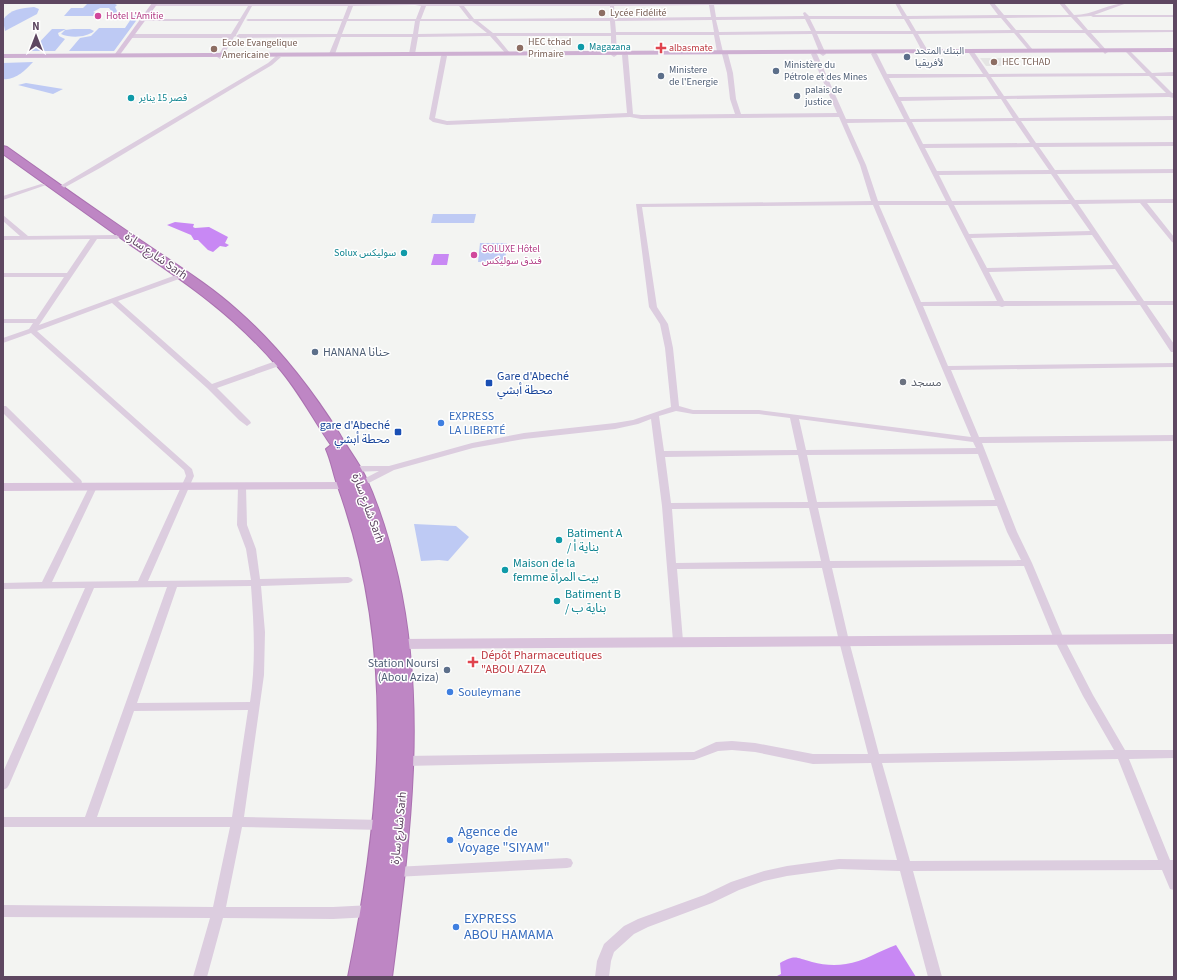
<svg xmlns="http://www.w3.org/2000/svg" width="1177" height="980" viewBox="0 0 1177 980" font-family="'Source Sans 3','Noto Sans Arabic',sans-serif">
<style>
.education{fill:#e5e5e4}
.green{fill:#becaf4}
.water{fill:#c888f4}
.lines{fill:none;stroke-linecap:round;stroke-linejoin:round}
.highway-casing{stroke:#aa71b0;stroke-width:2}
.street{fill:#dccddf;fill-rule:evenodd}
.secondary{fill:#d9c3dc;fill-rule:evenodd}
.primary{fill:#ceb0d2;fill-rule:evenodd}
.highway{fill:#be86c4;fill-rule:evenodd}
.education-dot{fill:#8d6e63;stroke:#fff;stroke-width:1.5}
.hotel-dot{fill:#d1479c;stroke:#fff;stroke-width:1.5}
.culture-dot{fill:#0f9aa8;stroke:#fff;stroke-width:1.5}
.health-dot{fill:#e0444e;stroke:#fff;stroke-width:1.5}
.service-dot{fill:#5c6f8a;stroke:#fff;stroke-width:1.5}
.worship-dot{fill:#6b7280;stroke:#fff;stroke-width:1.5}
.transit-dot{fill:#1a4fb4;stroke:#fff;stroke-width:1.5}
.shop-dot{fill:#3f7fe0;stroke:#fff;stroke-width:1.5}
.labels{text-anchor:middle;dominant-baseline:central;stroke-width:3;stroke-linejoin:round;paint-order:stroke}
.far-education-label{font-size:10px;fill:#785e54;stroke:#fff;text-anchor:start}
.far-hotel-label{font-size:10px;fill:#b23c85;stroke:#fff;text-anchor:start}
.far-culture-label{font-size:10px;fill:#0d838f;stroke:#fff;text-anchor:start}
.far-health-label{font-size:10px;fill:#be3a42;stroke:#fff;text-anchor:start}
.far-service-label{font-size:10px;fill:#4e5e75;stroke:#fff;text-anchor:start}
.street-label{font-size:12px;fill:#5e4761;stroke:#fff}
.service-label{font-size:12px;fill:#4e5e75;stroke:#fff;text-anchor:start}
.transit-label{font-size:12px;fill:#164399;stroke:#fff;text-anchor:start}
.worship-label{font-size:12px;fill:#5b616d;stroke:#fff;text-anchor:start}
.shop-label{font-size:12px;fill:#366cbe;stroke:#fff;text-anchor:start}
.culture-label{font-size:12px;fill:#0d838f;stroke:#fff;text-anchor:start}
.health-label{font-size:12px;fill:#be3a42;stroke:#fff;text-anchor:start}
.near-shop-label{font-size:14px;fill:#366cbe;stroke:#fff;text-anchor:start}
</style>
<rect width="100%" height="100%" fill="#f3f4f2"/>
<path class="education" d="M980,58H1002L1008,66H986Z"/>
<g class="green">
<path d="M88,3H116L115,4L117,5L115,7L117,11L116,13H113L109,8H100L93,12L101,14V16H64L71,8H83Z"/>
<path d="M34,7L39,9L37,14L5,31L3,20C10,9 22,8 34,7Z"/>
<path d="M137,14H141L114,51H69L80,38L91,36L99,28H125L133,16Z"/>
<path d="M52,29H66L58,33L59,36L65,39L55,51H31Z"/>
<path d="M73,29H90L94,31C86,38 70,38 61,34L65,30Z"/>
<path d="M33,62C26,70 14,81 3,79V63Z"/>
<path d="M26,83L63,89L53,94L18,85Z"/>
<path d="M433,214H476L474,223H431Z"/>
<path d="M480,243H507L505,262H478Z"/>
<path d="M414,524L456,526L469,537L448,561L439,560L421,561Z"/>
</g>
<g class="water">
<path d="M175,222L194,224L193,227L195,228L209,227L228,237L225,243L229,245L226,247L220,246L213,252L208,250L198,240H194L191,235L167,225Z"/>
<path d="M434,254H449L447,265H431Z"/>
<path d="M896,945L916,977H775L781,974L780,963C796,954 796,958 812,962C823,965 835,966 846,964C863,962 879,951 896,945Z"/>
</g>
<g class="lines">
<defs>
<path id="highway" d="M3,146L7,147C52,179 97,211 143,242C175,264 208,284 237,310C278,346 310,387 339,433C347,448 358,461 365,476C380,508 390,542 398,577C428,710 409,844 392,977H348C382,810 397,648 337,484C333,472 331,460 326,449L331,445C313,419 299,391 278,367C234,315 185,282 129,244C87,214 45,184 3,154Z"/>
</defs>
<use href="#highway" class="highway-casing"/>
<g class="street">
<path d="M851,3L849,4L714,5L716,17L804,16L803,13L805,12L809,16H902L895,3H899L907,16L998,15L989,3H994L1004,15H1069L1059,3H1064L1074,15C1093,15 1109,3 1127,3L1094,15H1174V17H1093L1091,16L1077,17L1088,30H1174V32L1091,33L1108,52L1105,54L1085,33H1019L1033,50L1030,52L1014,33L918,34L928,51L925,53L922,51L913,34H817L826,54L823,56L820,54L812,34L719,35L723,52L720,54L717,52L714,35H616L617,55L614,57L611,55V36H496L510,53L507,55L490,36L418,37L415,54L412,56L409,54L412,37H341L335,54L332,56L329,54L336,37L239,38L236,36L234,37L222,58L220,59L217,57L229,38H132L129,36L132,34H231L239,21H143L141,20L143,19H240L248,6H152V4H154ZM415,5L421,6L416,19H348L353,6ZM709,5L711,17L615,18L614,6ZM252,6H348L343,19H248L246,20L248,21H342L337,34H239L236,36V35ZM426,6H459L469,19H421ZM464,6H610V18L474,19ZM1071,17L1083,30H1016L1006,18ZM1001,18L1011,30L916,31L909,19ZM805,19L811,31L719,32L716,20ZM810,19H904L911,31H816ZM712,20L714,32H616L615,21ZM347,21H415L413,34H342ZM420,21H472L487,33L418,34ZM478,21H610L611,33H493Z"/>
<path d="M1129,50L1152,73L1174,72V76H1155L1172,93H1174V98L1169,97L1006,99L1019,118L1174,116V120L1021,121L1036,143L1174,142V146L1039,147L1055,170L1174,169V173L1057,174L1075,200L1174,199V203H1147L1174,237V243L1172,242L1140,203L1078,204L1144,301H1174V305H1147L1174,344V352H1171L1140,305L1005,306L1002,307L999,306H923L948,366L1174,363V367L951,370L979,437L1174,435V441L982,443L1017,532L1032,563L1064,639L1093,695L1125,750H1174V758L1129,759L1170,860H1174V890L1170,889L1162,870L913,871L942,977H928L900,871L839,869L787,876L764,881L739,890L712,903L648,927L634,934L614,952L611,961L609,977H595L597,961L604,944L624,926L638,919L704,895L731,882L764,871L787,866L839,859L897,860L871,763L813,764L755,752L732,750L718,751L694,760L404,766L400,764L398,761L400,758L404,756L694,752L716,742L732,741L755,743L813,754H868L839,641L822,568L677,569L683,641L682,644H674L673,641L662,506L651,419L638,424L615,429L524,439L473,448L394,470L361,487L357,484L358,482L379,471L354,472L350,469L354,466H389L472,443L524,433L615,423L633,420L671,407L665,348L660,324L649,307L636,204L871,201L860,165L839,117L641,119L630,117L447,125L433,122L429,119L441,56L444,54L447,56L435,118L447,121L627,113L622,55L625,53L628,55L633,114L641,115L735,114L730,99L727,73L722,54L725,52L728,54L733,73L736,99L741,114L837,113L811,54L814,52L817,54L846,119H904L871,54L874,52L877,54L887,74H983L969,53L972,51L974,52L989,74L1146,73L1127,53L1126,52ZM1149,76L1166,93L1004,96L991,77ZM986,77L998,96L899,97L889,78ZM1001,99L1013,118L910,119L901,101ZM1015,121L1030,143L923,144L912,122ZM906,122L946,201H878L866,165L847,123ZM1033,147L1049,170L937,171L925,148ZM1051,174L1069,200L952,201L939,175ZM1071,204L1090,231L969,234L954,205ZM873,205L971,437L759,410H693L679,406L673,348L668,324L657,307L642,207ZM879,205H948L997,301L921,302ZM1092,235L1113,265L987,268L971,238ZM1115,269L1137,301H1004L989,272ZM676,411L693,414H759L790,418L797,450L664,451L659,416ZM799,419L973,442L976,448L806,450ZM978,454L995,500L817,502L807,455ZM798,455L808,502L671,503L665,457ZM997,506L1007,532L1021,560L830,561L818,508ZM809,508L821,561L676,563L672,509ZM1024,566L1054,639L1083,696L1114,750L879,754L849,641L832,568ZM1118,759L1158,860L910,861L882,763Z"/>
<path d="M276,56L281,57L272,65L100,168L60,190L55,189L268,63Z"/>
<path d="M41,184L46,185L3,200V196Z"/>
<path d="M3,215L28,236L117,235L120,237L117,239H97L39,325L176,275H179V279L118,301L212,384L273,362H279L280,364L279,366L217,388L250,421L251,423L247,426L239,420L207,388L112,303L37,331L192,469L194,476L148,581L251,580L246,549L237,525L238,487L242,484L246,487L247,525L256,549L260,579L348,577L351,578L353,580L351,582L348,583L261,586L265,632L264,675L244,817L383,820L387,821L389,825L387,829L383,830L242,827L226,907H333L371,905L375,907L377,911L375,915L371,917L333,919L223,918L207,977H193L210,918L3,917V905L213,907L230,827H3V817H85L167,587L94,588L9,785L7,788L3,790V772L85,588L3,589V583L42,582L89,487L93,484L97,487L52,582L138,581L186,476L184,470L31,333L3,343V338L29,329L33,323H3V319H36L64,277H3V273H67L90,239L3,240V236H20L3,221ZM251,586C254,626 256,663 250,702L137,703L177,587ZM248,710L232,817H97L134,711Z"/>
<path d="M3,406H6L81,480L82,482L81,484H75L3,413Z"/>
<path d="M567,858L571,859L573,863L571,867L567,868L395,877L391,876L389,872L391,868L395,867Z"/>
</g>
<g class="secondary">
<path d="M152,3H158L119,56H115V54Z"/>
<path d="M346,482L350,483L352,486L350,489L3,491V483Z"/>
<path d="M1174,634V644L399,649L394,648L392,644L394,640L399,639Z"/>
</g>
<path class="primary" d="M1174,48V52L3,58V54Z"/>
<use href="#highway" class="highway"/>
</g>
<g class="education-dot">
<circle cx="602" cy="13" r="4"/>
<circle cx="520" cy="48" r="4"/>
<circle cx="214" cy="49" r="4"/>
<circle cx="994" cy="62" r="4"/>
</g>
<g class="hotel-dot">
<circle cx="98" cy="16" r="4"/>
<circle cx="474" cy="255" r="4"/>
</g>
<g class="culture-dot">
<circle cx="581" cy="47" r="4"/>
<circle cx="131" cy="98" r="4"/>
<circle cx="404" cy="253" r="4"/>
<circle cx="559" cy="540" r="4"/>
<circle cx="505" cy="570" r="4"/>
<circle cx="557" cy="601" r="4"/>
</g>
<g class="health-dot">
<path d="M659 42h4v4h4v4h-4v4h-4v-4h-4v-4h4z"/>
<path d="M471 656h4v4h4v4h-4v4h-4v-4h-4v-4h4z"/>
</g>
<g class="service-dot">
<circle cx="907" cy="57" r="4"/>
<circle cx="776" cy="71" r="4"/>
<circle cx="661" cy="76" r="4"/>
<circle cx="797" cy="96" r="4"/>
<circle cx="315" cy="352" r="4"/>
<circle cx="447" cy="670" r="4"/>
</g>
<circle class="worship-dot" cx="903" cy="382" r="4"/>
<g class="transit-dot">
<rect x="485" y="379" width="8" height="8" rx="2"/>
<rect x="394" y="428" width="8" height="8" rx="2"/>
</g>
<g class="shop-dot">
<circle cx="441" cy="423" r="4"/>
<circle cx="450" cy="692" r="4"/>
<circle cx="450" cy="840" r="4"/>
<circle cx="456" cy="927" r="4"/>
</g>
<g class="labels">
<g class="far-education-label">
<text x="610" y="13">Lycée Fidélité</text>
<text x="528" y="42">HEC tchad<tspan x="528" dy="12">Primaire</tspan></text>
<text x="222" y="43">Ecole Evangelique<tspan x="222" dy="12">Americaine</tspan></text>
<text x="1002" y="62">HEC TCHAD</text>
</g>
<g class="far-hotel-label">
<text x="106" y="16">Hotel L'Amitie</text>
<text x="482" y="249">SOLUXE Hôtel<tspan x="482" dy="12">فندق سوليكس</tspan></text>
</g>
<g class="far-culture-label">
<text x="589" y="47">Magazana</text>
<text x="139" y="98">قصر 15 يناير</text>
<text x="396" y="253" text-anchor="end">Solux سوليكس</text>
</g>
<g class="far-health-label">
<text x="669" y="48">albasmate</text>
</g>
<g class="far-service-label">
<text x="915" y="51">البنك المتحد<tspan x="915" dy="12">لأفريقيا</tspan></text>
<text x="784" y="65">Ministère du<tspan x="784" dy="12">Pétrole et des Mines</tspan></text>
<text x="669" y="70">Ministere<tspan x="669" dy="12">de l'Energie</tspan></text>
<text x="805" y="90">palais de<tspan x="805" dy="12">justice</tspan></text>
</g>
<g class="street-label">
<text transform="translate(156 256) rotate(35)">شارع سارة Sarh</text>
<text transform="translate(368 508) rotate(70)">شارع سارة Sarh</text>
<text transform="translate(399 828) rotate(-84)">شارع سارة Sarh</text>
</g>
<g class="service-label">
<text x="323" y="352">HANANA حنانا</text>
<text x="439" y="663" text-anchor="end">Station Noursi<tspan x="439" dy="14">(Abou Aziza)</tspan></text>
</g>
<g class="transit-label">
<text x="497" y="376">Gare d'Abeché<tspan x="497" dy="14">محطة أبشي</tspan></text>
<text x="390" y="425" text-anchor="end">gare d'Abeché<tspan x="390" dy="14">محطة أبشي</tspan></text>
</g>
<g class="worship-label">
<text x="911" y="382">مسجد</text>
</g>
<g class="shop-label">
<text x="449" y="416">EXPRESS<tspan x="449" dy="14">LA LIBERTÉ</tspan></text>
<text x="458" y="692">Souleymane</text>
</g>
<g class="culture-label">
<text x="567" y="533">Batiment A<tspan x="567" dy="14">/ بناية أ</tspan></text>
<text x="513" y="563">Maison de la<tspan x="513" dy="14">femme بيت المرأة</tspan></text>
<text x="565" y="594">Batiment B<tspan x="565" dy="14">/ بناية ب</tspan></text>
</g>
<g class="health-label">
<text x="481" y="655">Dépôt Pharmaceutiques<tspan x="481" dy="14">"ABOU AZIZA</tspan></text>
</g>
<g class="near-shop-label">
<text x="458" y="832">Agence de<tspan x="458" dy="16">Voyage "SIYAM"</tspan></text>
<text x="464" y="919">EXPRESS<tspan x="464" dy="16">ABOU HAMAMA</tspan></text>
</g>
</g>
<rect width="1177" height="980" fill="none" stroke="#5e4761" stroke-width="8"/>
<g transform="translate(36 36)" stroke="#ffffff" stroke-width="3" paint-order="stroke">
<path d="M0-3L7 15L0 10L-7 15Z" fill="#5e4761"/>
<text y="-6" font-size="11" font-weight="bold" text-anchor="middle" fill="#5e4761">N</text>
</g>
</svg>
